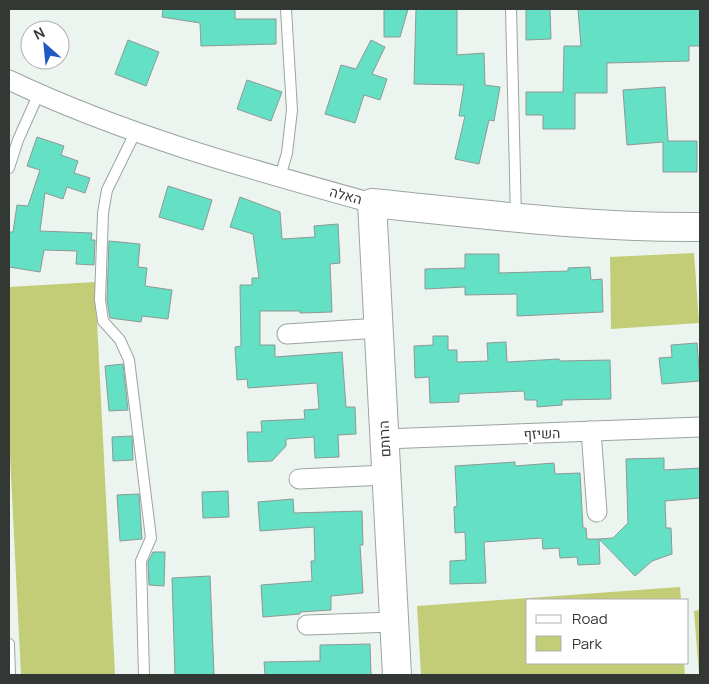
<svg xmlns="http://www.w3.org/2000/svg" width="709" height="684" viewBox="0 0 709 684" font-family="Manrope,Heebo,sans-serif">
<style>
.green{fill:#c3cc77}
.building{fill:#64e0c5;stroke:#8e9895}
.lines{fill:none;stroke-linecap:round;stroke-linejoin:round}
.lane-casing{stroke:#9ca59f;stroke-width:12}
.street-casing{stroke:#9ca59f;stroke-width:21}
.secondary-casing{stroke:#9ca59f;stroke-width:30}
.lane{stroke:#fff;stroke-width:10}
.street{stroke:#fff;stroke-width:19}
.secondary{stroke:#fff;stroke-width:28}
.labels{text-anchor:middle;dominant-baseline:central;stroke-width:5;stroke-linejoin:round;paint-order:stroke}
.street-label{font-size:14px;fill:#343835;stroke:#fff}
</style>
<rect width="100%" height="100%" fill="#ebf4ee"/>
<g class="green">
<path d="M694,253L699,323L611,329L610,257Z"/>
<path d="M95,282L115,675H21L9,436V287Z"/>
<path d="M680,587L681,600H528V663H684L685,675H421L417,606Z"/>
<path d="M700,610V675H699L694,611Z"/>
</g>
<g class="building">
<path d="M163,9H235V19H276V44L201,46L200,23L162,17Z"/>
<path d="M384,9H408L400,37H384Z"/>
<path d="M416,9H457V55L484,53L485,85L500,87L494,121L489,120L479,164L455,159L465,116H459L464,85L414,84Z"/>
<path d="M526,9H550L551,39L526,40Z"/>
<path d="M578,9H700V46H689V61L607,63V93H575V129H543V115H526V92H563L564,46H581Z"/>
<path d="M128,40L159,52L146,86L115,74Z"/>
<path d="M371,40L385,47L372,74L387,79L380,100L364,95L355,123L325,114L341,65L356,69Z"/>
<path d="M247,80L282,92L271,121L237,109Z"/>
<path d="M665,87L668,141H697V172H663V142L627,145L623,90Z"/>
<path d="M37,137L64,146L61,155L78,161L74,173L90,178L85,193L67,187L63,199L45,193L40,231L92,233L91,240H95L94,265L76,264L77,251L44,250L40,272L9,267V232H13L17,205L28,206L40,170L27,166Z"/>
<path d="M168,186L212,200L203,230L159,217Z"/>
<path d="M240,197L280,212L282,239L315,237L314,226L338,224L340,263L330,264L332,312L300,313V311H260V345H275V357L342,352L346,407H355L356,434L338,435L339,457L315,458L314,437L286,439V446L272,461L248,462L247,432H262L261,421L305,419L304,410L319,409L317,383L248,388L247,379L237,380L235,347L241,346L240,285H252V278H259L253,234L230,227Z"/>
<path d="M109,241L140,244L138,267L147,268L145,286L172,290L168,319L142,316L141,322L110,318L107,300Z"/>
<path d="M465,254H499V273L568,271V268L590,267L591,280L602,279L603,312L517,316V294L465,295V287L425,289V269L465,268Z"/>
<path d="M433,336H448V350H457V362L488,361L487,343L506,342L507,362L559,359L560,361L610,360L611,399L562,400V405L537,407V400H525L524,391L459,394V402L430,403L429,377L415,378L414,346L433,345Z"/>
<path d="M697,343L700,381L662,384L659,358L672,357L671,345Z"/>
<path d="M123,364L128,410L109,411L105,366Z"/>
<path d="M132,436L133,460L113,461L112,437Z"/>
<path d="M664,458V470L700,468V498L665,501L666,528H671L672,554L652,561L635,576L599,539L613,538L628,523L626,459Z"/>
<path d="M515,462V466L554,463L555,474L580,473L583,528H586L587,539H599L600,564L578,565L577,557L560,558L559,548L543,549L542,538L484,542L486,583L450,584V561L466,560L465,532L455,533L454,507L457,506L455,466Z"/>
<path d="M228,491L229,517L203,518L202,492Z"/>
<path d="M139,494L142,539L120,541L117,495Z"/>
<path d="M293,499L294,513L362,511L363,545H360L363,593L331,596V610L300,612V614L263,617L261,585L312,581L311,561H315L314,527L260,531L258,502Z"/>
<path d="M153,552H165L164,586L149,585L148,562Z"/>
<path d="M210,576L214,675H175L172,578Z"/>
<path d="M370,644L371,675H265L264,662L320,661V645Z"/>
</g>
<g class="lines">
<defs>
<g id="lane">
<path d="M511,9L516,217"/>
<path d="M136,131L107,190L103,213L100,300L103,321L120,340L129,360L151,538L141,561L144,675"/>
<path d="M9,168L18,140L39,93"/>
<path d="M280,177L287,153L292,110L286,9"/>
<path d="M9,644L10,675"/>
</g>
<g id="street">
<path d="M9,80C125,135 249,169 372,203"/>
<path d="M287,334L379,328"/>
<path d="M591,431L597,512"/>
<path d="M384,439L700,427"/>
<path d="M299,479L386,475"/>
<path d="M307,625L394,622"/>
</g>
<path id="secondary" d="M397,675L372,203C481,214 591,228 700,227"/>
</defs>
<use href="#lane" class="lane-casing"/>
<use href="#street" class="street-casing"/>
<use href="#secondary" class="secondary-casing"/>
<use href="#lane" class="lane"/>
<use href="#street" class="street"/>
<use href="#secondary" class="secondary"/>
</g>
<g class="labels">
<g class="street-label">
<text transform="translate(346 195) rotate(15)">האלה</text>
<text transform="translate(542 433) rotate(-2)">השיזף</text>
<text transform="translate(384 439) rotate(-93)">הרותם</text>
</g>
</g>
<rect width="709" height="684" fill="none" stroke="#343835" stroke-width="20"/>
<rect x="526" y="599" width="162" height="65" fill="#ffffff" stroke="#aeafae"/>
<rect x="536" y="615" width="25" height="8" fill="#ffffff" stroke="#aeafae"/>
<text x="572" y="624" font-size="15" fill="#343835">Road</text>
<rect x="536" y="636" width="25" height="15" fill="#c3cc77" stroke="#aeafae"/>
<text x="572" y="649" font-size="15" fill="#343835">Park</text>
<g transform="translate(45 45) rotate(333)"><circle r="24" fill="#ffffff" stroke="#aeafae"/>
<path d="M0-4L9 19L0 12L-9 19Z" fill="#1e58c4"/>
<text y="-8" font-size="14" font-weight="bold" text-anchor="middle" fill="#343835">N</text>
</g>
</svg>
